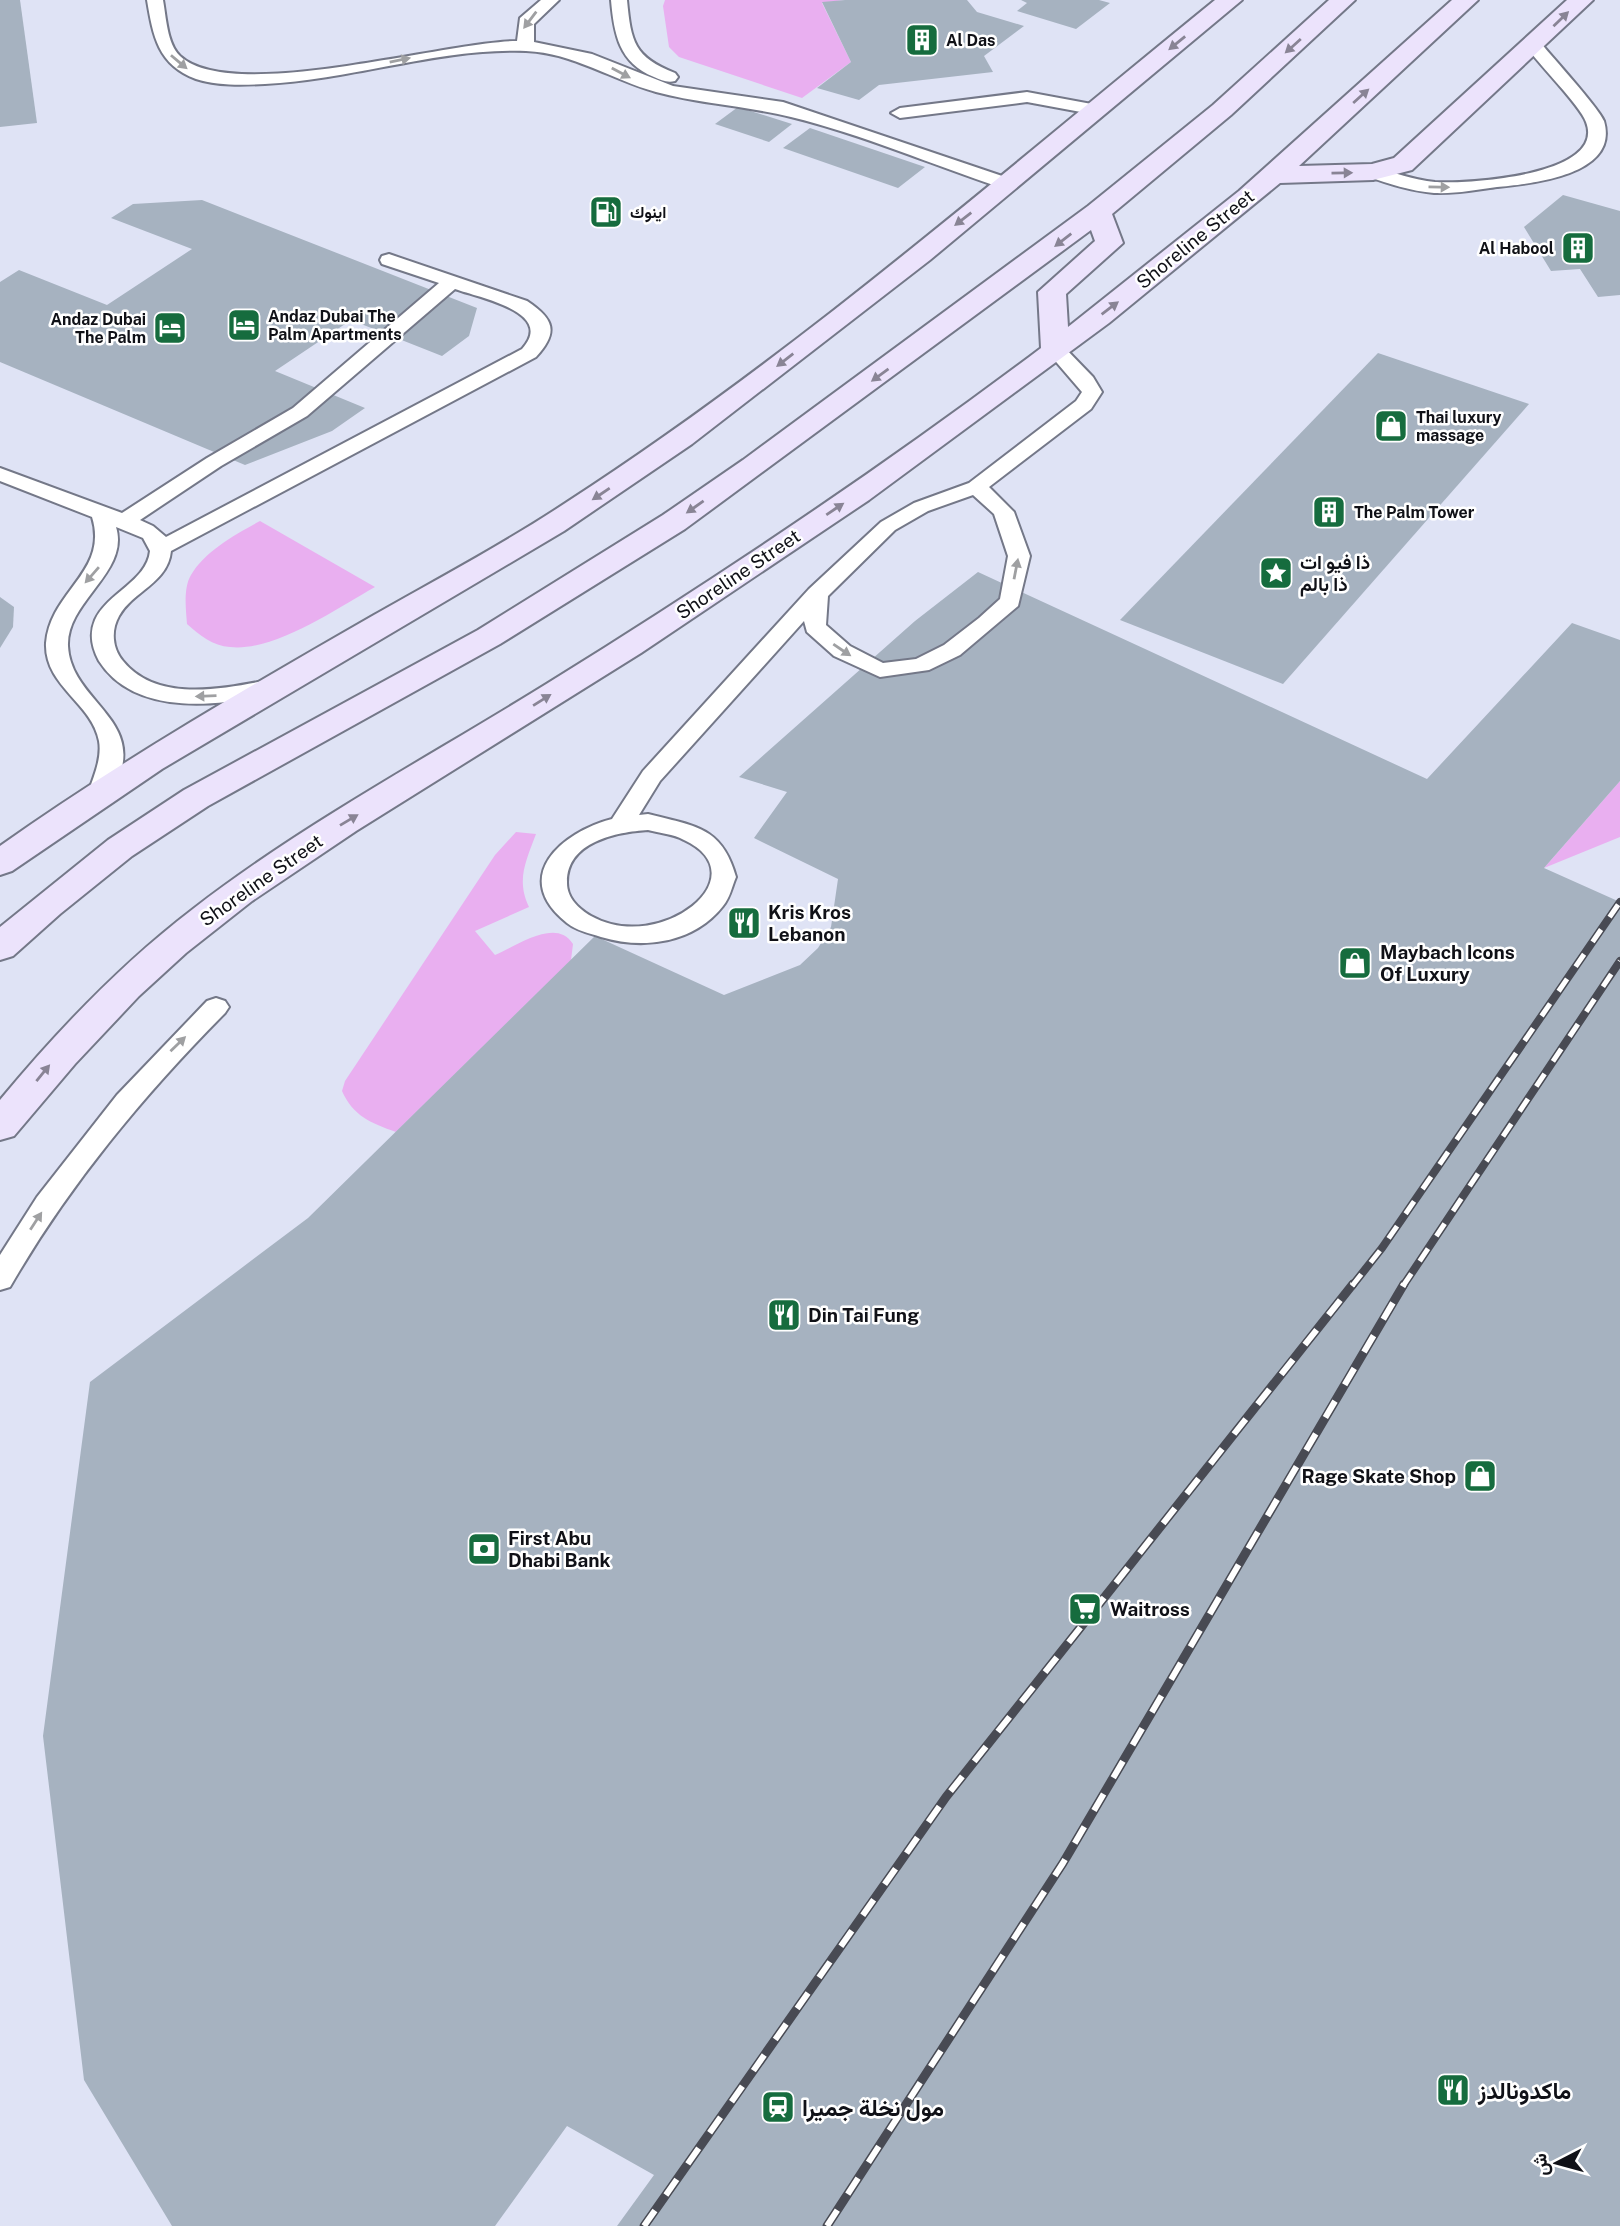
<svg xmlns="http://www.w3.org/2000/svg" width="1620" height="2226" viewBox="0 0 1620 2226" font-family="'Public Sans',Vazirmatn,sans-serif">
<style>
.green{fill:#e9aff0}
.building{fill:#a6b2c0}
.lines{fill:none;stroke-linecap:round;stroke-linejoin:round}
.lane-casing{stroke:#747888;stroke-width:4}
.secondary-casing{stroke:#747888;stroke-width:4}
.lane{fill:#fff;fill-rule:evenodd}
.secondary{fill:#ece3fc;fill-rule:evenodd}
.rail-far1-casing{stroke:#484a53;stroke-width:8}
.rail-casing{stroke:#484a53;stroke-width:9}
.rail-far1{stroke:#fff;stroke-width:5;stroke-dasharray:15;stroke-linecap:butt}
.rail{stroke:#fff;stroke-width:6;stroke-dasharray:19;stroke-linecap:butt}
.oneway{fill:#898495}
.oneway2{fill:#9fa0a2}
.labels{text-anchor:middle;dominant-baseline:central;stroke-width:5;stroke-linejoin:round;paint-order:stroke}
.far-poi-label{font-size:16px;font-weight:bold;fill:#101117;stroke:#fff;text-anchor:start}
.street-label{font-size:19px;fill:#101117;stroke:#fff}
.poi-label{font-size:19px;font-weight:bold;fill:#101117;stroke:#fff;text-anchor:start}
.near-poi-label{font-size:23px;font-weight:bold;fill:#101117;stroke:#fff;text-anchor:start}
</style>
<rect width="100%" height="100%" fill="#dfe3f5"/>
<g class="green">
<path d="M665,0H844L822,3L851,62L802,98L679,57L669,47L663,6Z"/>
<path d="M260,521L375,587C336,609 274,652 230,647C213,646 199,635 187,624C186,610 183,588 191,575C205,551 236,534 260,521Z"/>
<path d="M1620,781V837L1544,868Z"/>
<path d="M516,832L536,834C526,861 516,880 529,907L475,931L495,955C517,946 556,917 573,944L571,960L396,1132C371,1123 353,1116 342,1091L345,1081L495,855Z"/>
</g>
<g class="building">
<path d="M0,0H20L37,123L0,127Z"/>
<path d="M845,0H967L977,12L1024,26L984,56L993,72L879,85L859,100L817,88L851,62L822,2Z"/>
<path d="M1021,0H1099L1110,3L1076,29L1017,11L1027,3Z"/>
<path d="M738,107L792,124L769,142L715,124Z"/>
<path d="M810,128L925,167L898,188L783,148Z"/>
<path d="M1563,195L1620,211V295L1598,297L1580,269L1551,271L1524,227Z"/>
<path d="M202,200L477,308L469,336L442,356L351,320L275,371L365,408L332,431L245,465L0,362V282L19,270L107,305L192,249L111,218L133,204Z"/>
<path d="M1378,353L1529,404L1283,684L1120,620Z"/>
<path d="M978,572L1427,779L1572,623L1620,640V781L1544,868L1620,902V2226H617L654,2175L567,2126L495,2226H172L84,2080L43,1736L90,1382L308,1218L595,936L724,995L800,965L818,948L831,927L838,879L754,838L787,792L739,777L915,621Z"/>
<path d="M0,597L14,607L13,627L0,648Z"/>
</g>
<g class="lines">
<defs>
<g id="lane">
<path d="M147,0H163C166,16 167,44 180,56C232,104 443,42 517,41L520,18L541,0H559L534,24V42L592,54L673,86L783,102L1014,180L1017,184L1008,189L1002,188C933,165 861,134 791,117C747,106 701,104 656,92C612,80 574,53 526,51C438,48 352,80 265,84C243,85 217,86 196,79C158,65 153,36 147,0Z"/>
<path d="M611,0H627C631,42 634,57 675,73L678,77L675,81C667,83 661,80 654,77C619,63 614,34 611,0Z"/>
<path d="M1534,41L1540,42C1552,57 1599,108 1604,121C1620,176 1529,184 1497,187C1476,190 1455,194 1434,193C1411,191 1388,184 1367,176L1364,172L1373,167C1394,172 1413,180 1435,182C1466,184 1607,176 1586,122C1580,105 1538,64 1526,46Z"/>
<path d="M1027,92L1097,105L1106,110L1097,115L1027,102L900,118L891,113L900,108Z"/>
<path d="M389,254L527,301C554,319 559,332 536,357L171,551C168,583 133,591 119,616C111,630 112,648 123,661C158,704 226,688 274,679L282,681L285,686L282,691C226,706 136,719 99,661C92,648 89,634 95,620C107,593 147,581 150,551L143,538L116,527C130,572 66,601 68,646C71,706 158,721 108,798H92L88,793C94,776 102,758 99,741C92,703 44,686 46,643C50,591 109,572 92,517L0,481V468L122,513L207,458L293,408L439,283L382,264L380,260L382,256ZM455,289C480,298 556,312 522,349L166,537L153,526L140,520L221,466L307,416Z"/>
<path d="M1055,343L1062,345L1093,377L1102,392L1091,409L989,487L1014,512L1030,556L1018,606L960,655L929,670L880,677L834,656L807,632L804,621L660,781L639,815L648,814C694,826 722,826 736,877C732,886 730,898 723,906C694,943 644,950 601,937C589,933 577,931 567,923C509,877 562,832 612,819L643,771L809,589L881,522L914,503L969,483L1076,401L1082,392L1045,349ZM973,495L994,514L1008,556L1000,599L979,618L944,645L916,659L883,663L850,646L826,625L828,596L895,530L928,511ZM648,830C659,833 674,834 684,840C761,876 660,955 591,916C579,909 567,898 567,883C566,842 616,832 648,830Z"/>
<path d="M216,998L225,1001L229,1007L225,1013C142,1097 69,1185 10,1287L0,1290V1255L37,1197L117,1095L207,1001Z"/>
</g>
<g id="secondary">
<path d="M1215,0H1242L930,260L692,444L564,531L162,769L12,871L0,875V846C120,761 247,688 374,615C439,578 505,543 567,502C797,353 1003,172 1215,0Z"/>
<path d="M1329,0H1355L1231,115L1112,214L1123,243L1066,294L1068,327L1239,191L1452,0H1478L1299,166L1372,164L1394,158L1567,0H1593L1412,170L1373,180L1280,183L1109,323L869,500L641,653L356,831L252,901L186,953L139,996L75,1064L14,1136L0,1140V1100C58,1030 121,964 193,909C304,823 429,757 548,683C717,578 882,468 1041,348L1038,292L1095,241L1091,230L685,529L500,644L208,806L132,856L60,914L13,956L0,960V927L108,840L184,790L478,630L663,515L743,460L1088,206L1213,105Z"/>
</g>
</defs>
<use href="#lane" class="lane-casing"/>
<use href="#secondary" class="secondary-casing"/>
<use href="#lane" class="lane"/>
<use href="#secondary" class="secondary"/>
<defs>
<g id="rail-far1">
<path d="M1352,1286L1382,1248L1620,902"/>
<path d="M1403,1286L1620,961"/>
</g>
<g id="rail">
<path d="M644,2226L946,1797L1353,1284"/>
<path d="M827,2226L1063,1863L1404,1284"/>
</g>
</defs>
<use href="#rail-far1" class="rail-far1-casing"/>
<use href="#rail" class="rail-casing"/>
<use href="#rail-far1" class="rail-far1"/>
<use href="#rail" class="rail"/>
</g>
<defs><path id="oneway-solid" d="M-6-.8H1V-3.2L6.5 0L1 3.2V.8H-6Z" transform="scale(1.75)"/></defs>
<g class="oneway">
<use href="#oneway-solid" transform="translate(1561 19) rotate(-44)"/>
<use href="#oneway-solid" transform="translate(1177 43) rotate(141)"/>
<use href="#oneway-solid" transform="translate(1293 46) rotate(138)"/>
<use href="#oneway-solid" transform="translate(1361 96) rotate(-42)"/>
<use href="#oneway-solid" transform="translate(1342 173) rotate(-1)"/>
<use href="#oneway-solid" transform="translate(963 219) rotate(142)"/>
<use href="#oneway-solid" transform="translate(1063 240) rotate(142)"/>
<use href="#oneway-solid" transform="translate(1110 308) rotate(-37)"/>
<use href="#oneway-solid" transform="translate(785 360) rotate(142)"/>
<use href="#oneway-solid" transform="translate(880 375) rotate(144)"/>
<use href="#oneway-solid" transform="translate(601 494) rotate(146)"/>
<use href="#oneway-solid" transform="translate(695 507) rotate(145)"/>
<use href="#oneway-solid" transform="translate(835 509) rotate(-34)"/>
<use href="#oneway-solid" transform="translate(542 700) rotate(-32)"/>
<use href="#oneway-solid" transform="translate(349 820) rotate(-31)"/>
<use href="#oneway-solid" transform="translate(43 1073) rotate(-51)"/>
</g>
<g class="oneway2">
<use href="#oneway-solid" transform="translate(530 20) rotate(127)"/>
<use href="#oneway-solid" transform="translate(400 60) rotate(-11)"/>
<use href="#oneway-solid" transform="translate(179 62) rotate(40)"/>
<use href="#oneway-solid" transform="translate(621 73) rotate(28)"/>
<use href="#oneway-solid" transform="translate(1439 187) rotate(1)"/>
<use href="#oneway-solid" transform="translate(1016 569) rotate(-79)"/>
<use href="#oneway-solid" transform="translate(92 575) rotate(131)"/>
<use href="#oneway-solid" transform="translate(842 650) rotate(34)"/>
<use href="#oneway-solid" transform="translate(206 696) rotate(178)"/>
<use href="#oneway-solid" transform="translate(178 1044) rotate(-44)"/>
<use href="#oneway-solid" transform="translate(36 1221) rotate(-57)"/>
</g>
<defs>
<symbol id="building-square" viewBox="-11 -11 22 22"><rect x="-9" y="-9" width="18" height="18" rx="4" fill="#166c3e" stroke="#fff"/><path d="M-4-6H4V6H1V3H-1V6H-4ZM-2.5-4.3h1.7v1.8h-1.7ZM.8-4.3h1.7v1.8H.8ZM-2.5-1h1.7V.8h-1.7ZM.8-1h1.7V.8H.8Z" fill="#fff"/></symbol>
<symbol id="fuel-square" viewBox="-11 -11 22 22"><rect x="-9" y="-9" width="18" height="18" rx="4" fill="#166c3e" stroke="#fff"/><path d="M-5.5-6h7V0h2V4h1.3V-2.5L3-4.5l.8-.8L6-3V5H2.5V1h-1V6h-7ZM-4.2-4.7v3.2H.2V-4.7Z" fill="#fff"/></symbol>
<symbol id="hotel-square" viewBox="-11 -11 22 22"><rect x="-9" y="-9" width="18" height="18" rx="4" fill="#166c3e" stroke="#fff"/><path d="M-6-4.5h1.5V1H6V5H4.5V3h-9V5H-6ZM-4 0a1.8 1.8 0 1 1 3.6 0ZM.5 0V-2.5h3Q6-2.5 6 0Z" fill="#fff"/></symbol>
<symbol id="shop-square" viewBox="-11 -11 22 22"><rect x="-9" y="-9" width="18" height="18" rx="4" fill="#166c3e" stroke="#fff"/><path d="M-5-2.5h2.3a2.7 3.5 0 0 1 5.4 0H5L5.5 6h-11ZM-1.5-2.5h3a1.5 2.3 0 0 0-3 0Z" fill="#fff"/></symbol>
<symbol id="sight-square" viewBox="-11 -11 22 22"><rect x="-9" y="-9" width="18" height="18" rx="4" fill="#166c3e" stroke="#fff"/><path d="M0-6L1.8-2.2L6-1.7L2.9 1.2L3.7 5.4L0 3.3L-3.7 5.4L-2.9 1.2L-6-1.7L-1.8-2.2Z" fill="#fff"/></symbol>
<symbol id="restaurant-square" viewBox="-11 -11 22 22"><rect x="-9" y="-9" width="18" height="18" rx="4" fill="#166c3e" stroke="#fff"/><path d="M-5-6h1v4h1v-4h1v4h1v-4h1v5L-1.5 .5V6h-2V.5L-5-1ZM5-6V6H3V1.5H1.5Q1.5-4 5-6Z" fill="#fff"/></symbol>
<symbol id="bank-square" viewBox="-11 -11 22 22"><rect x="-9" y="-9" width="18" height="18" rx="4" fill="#166c3e" stroke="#fff"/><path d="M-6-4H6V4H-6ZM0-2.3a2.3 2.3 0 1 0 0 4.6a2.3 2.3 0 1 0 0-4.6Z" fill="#fff"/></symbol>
<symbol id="supermarket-square" viewBox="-11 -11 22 22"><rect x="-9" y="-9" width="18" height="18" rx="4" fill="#166c3e" stroke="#fff"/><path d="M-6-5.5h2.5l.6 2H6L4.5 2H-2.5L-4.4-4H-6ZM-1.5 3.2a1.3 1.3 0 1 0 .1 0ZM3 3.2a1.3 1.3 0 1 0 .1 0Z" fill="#fff"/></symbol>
<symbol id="station-square" viewBox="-11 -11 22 22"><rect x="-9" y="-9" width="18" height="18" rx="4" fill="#166c3e" stroke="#fff"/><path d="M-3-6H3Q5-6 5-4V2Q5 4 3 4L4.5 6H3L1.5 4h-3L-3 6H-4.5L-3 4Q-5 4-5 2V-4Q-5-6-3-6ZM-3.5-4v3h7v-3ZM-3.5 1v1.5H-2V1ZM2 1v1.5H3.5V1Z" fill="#fff"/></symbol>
</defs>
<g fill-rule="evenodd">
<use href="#building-square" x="903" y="21" width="38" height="38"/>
<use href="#fuel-square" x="587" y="193" width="38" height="38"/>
<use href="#building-square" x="1559" y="229" width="38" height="38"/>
<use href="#hotel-square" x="225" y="306" width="38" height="38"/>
<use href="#hotel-square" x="151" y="309" width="38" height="38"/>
<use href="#shop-square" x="1372" y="407" width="38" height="38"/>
<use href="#building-square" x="1310" y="493" width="38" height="38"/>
<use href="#sight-square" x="1257" y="554" width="38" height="38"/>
<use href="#restaurant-square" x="725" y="904" width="38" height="38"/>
<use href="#shop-square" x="1336" y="944" width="38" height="38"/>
<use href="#restaurant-square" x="765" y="1296" width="38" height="38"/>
<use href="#shop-square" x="1461" y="1457" width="38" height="38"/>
<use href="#bank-square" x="465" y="1530" width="38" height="38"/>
<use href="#supermarket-square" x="1066" y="1590" width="38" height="38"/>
<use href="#restaurant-square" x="1434" y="2071" width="38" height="38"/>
<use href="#station-square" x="759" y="2088" width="38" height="38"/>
</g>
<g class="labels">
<g class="far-poi-label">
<text x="946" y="40">Al Das</text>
<text x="630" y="212">اينوك</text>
<text x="1554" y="248" text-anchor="end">Al Habool</text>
<text x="268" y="316">Andaz Dubai The<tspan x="268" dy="18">Palm Apartments</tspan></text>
<text x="146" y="319" text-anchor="end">Andaz Dubai<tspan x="146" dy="18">The Palm</tspan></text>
<text x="1416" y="417">Thai luxury<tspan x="1416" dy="18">massage</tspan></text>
<text x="1354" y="512">The Palm Tower</text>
</g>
<g class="street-label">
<text transform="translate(1195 239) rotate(-39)">Shoreline Street</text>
<text transform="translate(738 574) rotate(-34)">Shoreline Street</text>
<text transform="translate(261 880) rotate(-35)">Shoreline Street</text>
</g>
<g class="poi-label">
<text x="1300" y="562">ذا فيو ات<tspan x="1300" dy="22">ذا بالم</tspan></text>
<text x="768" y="912">Kris Kros<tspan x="768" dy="22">Lebanon</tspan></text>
<text x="1380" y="952">Maybach Icons<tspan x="1380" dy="22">Of Luxury</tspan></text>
<text x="808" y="1315">Din Tai Fung</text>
<text x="1456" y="1476" text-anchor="end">Rage Skate Shop</text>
<text x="508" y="1538">First Abu<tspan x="508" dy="22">Dhabi Bank</tspan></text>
<text x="1110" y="1609">Waitross</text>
</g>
<g class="near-poi-label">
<text x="1478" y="2090">ماكدونالدز</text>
<text x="802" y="2107">مول نخلة جميرا</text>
</g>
</g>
<g transform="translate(1557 2163) rotate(264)" stroke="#ffffff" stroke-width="5" paint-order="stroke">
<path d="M0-5L12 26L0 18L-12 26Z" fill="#101117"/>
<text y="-10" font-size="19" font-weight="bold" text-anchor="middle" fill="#101117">ش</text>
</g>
</svg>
